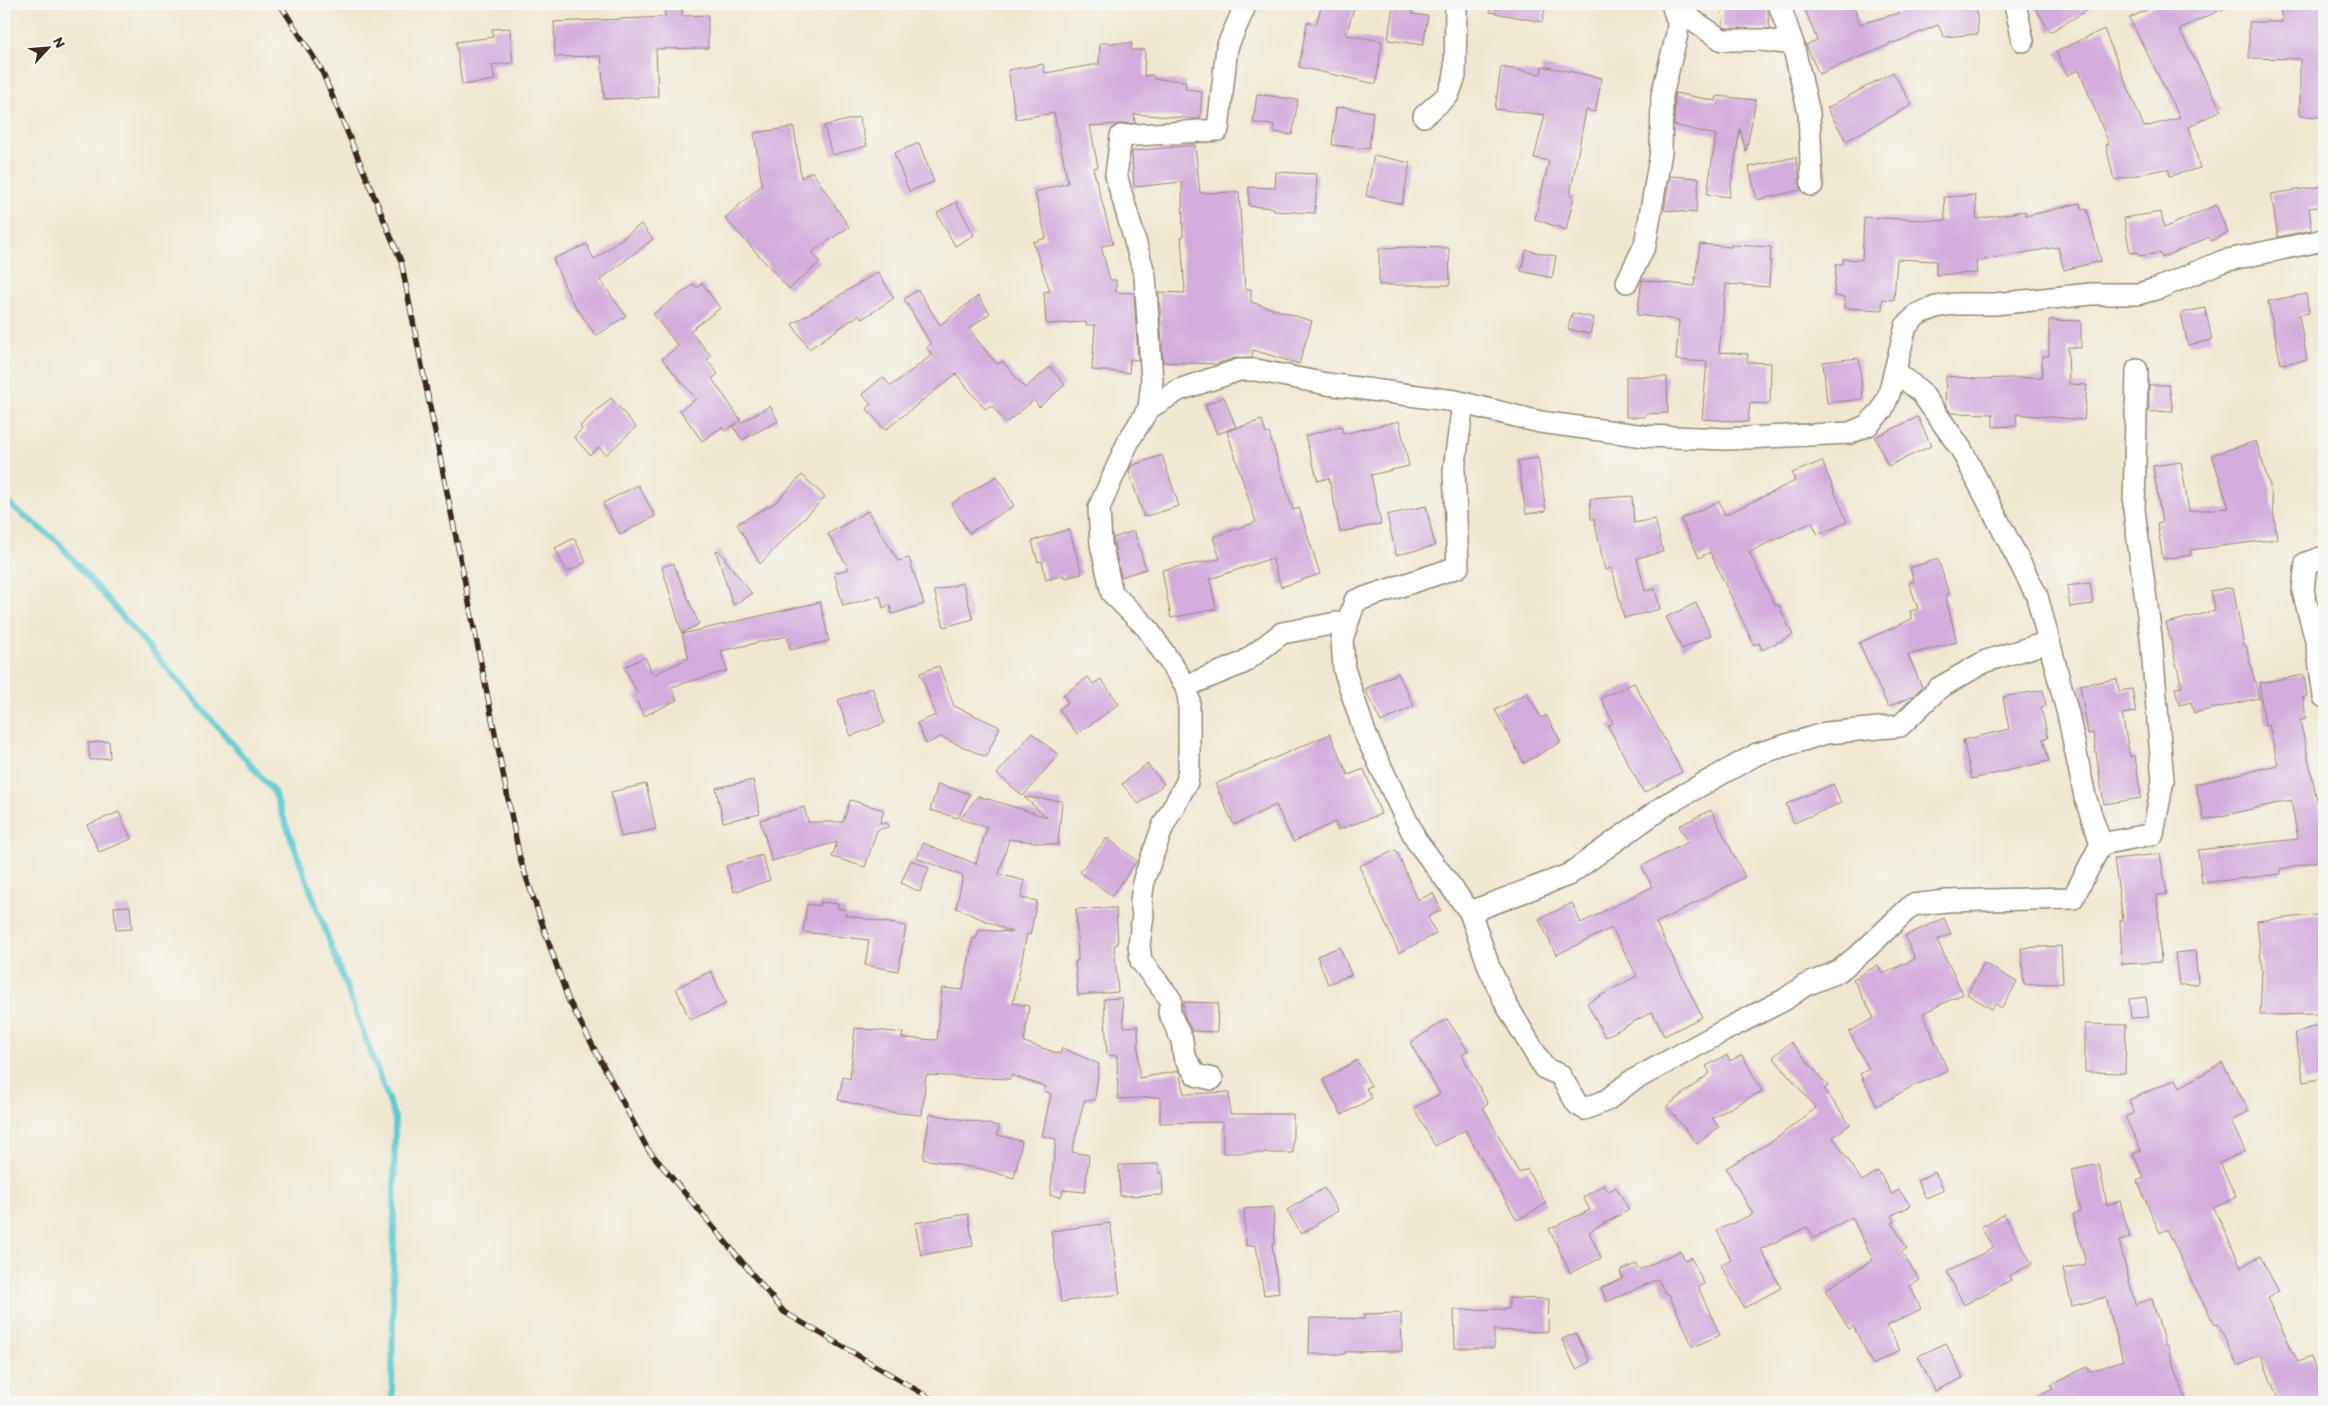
<svg xmlns="http://www.w3.org/2000/svg" width="2328" height="1406" font-family="Itim,sans-serif">
  <rect width="100%" height="100%" fill="#f6f6f2"/>
  <filter id="ink" filterUnits="userSpaceOnUse"><feTurbulence type="fractalNoise" baseFrequency=".02" numOctaves="2"/><feDisplacementMap in="SourceGraphic" scale="10" xChannelSelector="R" yChannelSelector="G"/><feConvolveMatrix kernelMatrix="1 2 1 2 8 2 1 2 1" color-interpolation-filters="sRGB"/></filter>
  <filter id="wash" filterUnits="userSpaceOnUse"><feTurbulence type="fractalNoise" baseFrequency=".0096" numOctaves="4" result="noise"/><feDisplacementMap in="SourceGraphic" scale="20" xChannelSelector="R" yChannelSelector="G"/><feGaussianBlur stdDeviation="1.12" result="paint"/><feColorMatrix in="noise" values="0 0 0 0 0 0 0 0 0 0 0 0 0 0 0 0 0 1.4 0 .05"/><feComposite in="paint" operator="in"/></filter>
  <g filter="url(#wash)">
    <rect width="100%" height="100%" fill="#f0e7d0"/>
    <g fill="none" stroke-linecap="round" stroke-linejoin="round">
      <path stroke="#5cc9d3" stroke-width="6" d="M4 500 58 542 274 792 395 1118 392 1402"/>
    </g>
    <g id="blocks">
      <g fill="#d2acdc">
        <path d="M1322 4H1355L1346 35 1382 41 1376 84 1299 67 1307 22 1316 24Z"/>
        <path d="M1491 4H1546L1542 22 1490 12Z"/>
        <path d="M1722 4H1767L1770 29 1726 28 1723 26Z"/>
        <path d="M1803 4H1853L1860 24 1899 13 1898 8 1976 4 1978 34 1944 37 1938 25 1896 42 1889 43V45L1819 74 1806 45 1817 40Z"/>
        <path d="M2033 4H2098L2050 32Z"/>
        <path d="M2160 4H2234L2179 29 2221 110 2189 127 2200 168 2170 176 2168 169H2164L2114 180 2106 145 2109 144 2079 70 2067 75 2056 52 2104 29 2144 127 2180 118 2129 18Z"/>
        <path d="M2280 4H2324V117L2300 116V59L2249 58V22H2282Z"/>
        <path d="M1393 6 1413 9 1412 14 1428 16 1423 45 1388 40Z"/>
        <path d="M665 9H682V16L708 15V48L656 49 658 97 604 99 601 56 555 57 554 22 665 17Z"/>
        <path d="M510 28 513 63 492 65 495 80 462 85 456 42 493 37 492 29Z"/>
        <path d="M1100 43H1132L1131 50H1145L1144 76 1153 75 1154 79 1186 81 1185 89 1202 91 1200 119 1134 114 1135 123 1090 126 1098 167 1093 168 1113 244 1101 246 1110 280H1116V292L1134 293 1138 360 1130 359 1129 373 1092 370 1095 325H1086V322L1046 324 1044 292 1050 291 1033 242 1046 238 1035 192 1068 183 1054 113 1016 119 1008 70 1043 64 1045 73 1099 64Z"/>
        <path d="M1542 66 1602 78 1595 112 1586 110 1570 195 1574 196 1566 230 1535 219 1549 161 1534 158 1545 115 1495 109 1501 67 1541 74Z"/>
        <path d="M1893 72 1912 105 1846 141 1827 108Z"/>
        <path d="M1675 93 1716 101 1717 96 1756 100 1746 152 1740 129 1729 197 1707 194 1716 135 1674 125Z"/>
        <path d="M1257 94 1298 100 1292 135 1274 132V125L1253 123Z"/>
        <path d="M1344 107 1373 112 1369 149 1332 145 1336 108Z"/>
        <path d="M859 117 867 146 832 155 824 126Z"/>
        <path d="M794 127 801 178 812 171 849 227 812 252 820 262 789 289 725 218 762 185 754 133Z"/>
        <path d="M919 143 934 182 909 191 894 153Z"/>
        <path d="M1195 145 1200 193 1239 192 1245 289H1251V302L1312 321 1299 364 1253 350 1252 358H1235L1216 364 1163 362 1159 292 1185 293 1181 237H1183L1182 182 1134 187 1132 151Z"/>
        <path d="M1374 155 1410 163 1402 204 1366 196Z"/>
        <path d="M1796 157 1801 190 1757 200 1749 167Z"/>
        <path d="M1276 172 1317 174 1315 213 1274 211V208L1249 206V187L1275 188Z"/>
        <path d="M1670 176 1699 178 1696 213 1664 210Z"/>
        <path d="M2324 186V206L2309 208 2312 230 2278 237 2271 194Z"/>
        <path d="M1975 195 1977 219 2025 211 2026 216 2080 203 2082 210 2087 209 2101 261 2064 270 2058 247 1976 261 1977 273 1936 275V261L1897 259 1894 300 1883 299 1882 310 1844 308 1845 297 1834 296 1836 264H1843V259L1862 260 1864 217 1945 221 1944 197Z"/>
        <path d="M956 202 974 235 955 246 937 213Z"/>
        <path d="M2216 205 2228 233 2211 241 2209 237 2162 258 2160 253 2139 256 2138 252 2130 253 2124 218 2161 212 2164 228Z"/>
        <path d="M641 224 653 239 600 280 626 316 596 336 570 298 553 259 587 244 594 260Z"/>
        <path d="M1700 244 1731 247V245L1771 247 1769 287 1726 284 1719 352 1748 354 1747 362 1771 363 1770 404 1750 403 1748 422 1702 419 1707 362 1676 360 1679 320 1637 315 1642 280 1694 286Z"/>
        <path d="M1412 247 1449 248 1450 285H1379V248Z"/>
        <path d="M1526 250 1556 256 1552 278 1521 271Z"/>
        <path d="M878 272 894 298 862 319 859 315 809 349 792 324Z"/>
        <path d="M702 283 720 308 690 331 711 356 707 360 718 374 712 379 741 420 725 431 722 427 702 441 680 410 696 399 662 359 678 346 653 314 694 284 697 288Z"/>
        <path d="M918 290 940 325 978 296 990 313 969 329 993 360 998 364 1002 361 1025 388 1050 367 1065 385 1039 407 1034 400 1006 423 991 405 985 409 956 374 885 430 867 409 871 404 862 394 883 377 891 386 932 355 927 348 931 344 904 299Z"/>
        <path d="M2306 294 2309 313 2299 315 2307 360 2281 364 2268 301Z"/>
        <path d="M2205 308 2212 340 2188 345 2181 313Z"/>
        <path d="M1572 313 1594 318 1590 334 1568 329Z"/>
        <path d="M2049 320 2081 321V348L2068 347 2069 384 2087 385 2084 420 2016 414 2017 426 1993 427V414L1951 413 1945 404 1946 376 1977 379 2042 377V356H2049Z"/>
        <path d="M1859 358 1863 399 1827 403 1823 362Z"/>
        <path d="M1626 376 1667 377 1668 413 1645 414V417H1626Z"/>
        <path d="M2149 385H2169L2173 411 2149 412Z"/>
        <path d="M1224 397 1236 427 1217 434 1205 405Z"/>
        <path d="M611 398 636 427 606 455 599 447 590 455 574 437 582 429 580 426Z"/>
        <path d="M770 406 778 421 742 440 733 427Z"/>
        <path d="M1918 417 1931 446 1888 466 1875 437Z"/>
        <path d="M1262 420 1266 434 1269 433 1293 510 1299 508 1320 574 1281 587 1272 558 1210 579 1216 609 1171 618 1162 570 1220 559 1213 537 1256 522 1227 431Z"/>
        <path d="M1399 421 1409 466 1371 475 1381 524 1340 532 1329 478 1318 481 1305 436 1341 426 1343 434Z"/>
        <path d="M2256 441 2270 486 2277 539 2190 550 2191 555 2163 559 2157 524 2162 523 2153 466 2181 462 2189 511 2229 508 2212 455Z"/>
        <path d="M1162 455 1179 506 1144 517 1129 472 1131 466Z"/>
        <path d="M1538 458 1546 511 1526 514 1518 461Z"/>
        <path d="M1822 461 1847 522 1818 535 1812 522 1749 552 1775 605 1778 604 1793 635 1762 650 1759 643 1754 645 1710 552 1699 558 1681 519 1719 501 1725 515 1795 481 1792 473Z"/>
        <path d="M802 475 825 497 760 564 737 524 776 502Z"/>
        <path d="M997 476 1014 506 969 533 951 504Z"/>
        <path d="M638 485 655 516 620 535 603 503Z"/>
        <path d="M1632 496 1634 523 1655 519 1663 552 1637 558 1645 591 1655 589 1660 609 1624 618 1612 568 1605 570 1594 519H1591L1590 499Z"/>
        <path d="M1426 506 1435 546 1396 555 1387 515Z"/>
        <path d="M868 511 898 561 909 558 924 604 892 614 890 605 883 608 880 596 843 606 834 573 849 569 828 534Z"/>
        <path d="M1069 529 1082 574 1064 578V575L1046 580 1042 561 1038 562 1032 541Z"/>
        <path d="M1134 531 1146 569 1121 577 1113 538Z"/>
        <path d="M574 538 586 562 567 572 555 548Z"/>
        <path d="M718 550 752 594 733 605 716 551Z"/>
        <path d="M1938 559 1949 594 1945 595 1957 642 1908 655 1922 687 1913 696 1888 707 1859 643 1912 619 1910 611 1918 609 1909 583 1914 581 1910 568Z"/>
        <path d="M673 563 699 624 682 633 662 567Z"/>
        <path d="M963 583 973 619 944 627 934 591Z"/>
        <path d="M2090 583 2093 604 2070 607 2067 586Z"/>
        <path d="M2233 587 2244 646H2246L2259 698 2194 713 2191 702 2179 705 2175 688 2182 687 2166 623 2215 611 2211 591Z"/>
        <path d="M820 602 829 641 790 650 787 636 721 651 727 671 671 687 677 700 644 716 634 696 638 694 624 667 645 657 653 675 689 658 682 634Z"/>
        <path d="M1696 603 1711 635 1682 649 1666 617Z"/>
        <path d="M939 666 954 706 1000 727 986 757 941 737 926 744 917 723 936 715 920 673Z"/>
        <path d="M1398 673 1414 706 1381 722 1365 689Z"/>
        <path d="M2304 675 2307 696 2303 697 2306 719 2300 720 2321 819 2324 818V860L2280 869 2281 874 2202 883 2198 850 2298 839 2291 800 2204 820 2195 784 2278 765 2269 725 2265 726 2259 683Z"/>
        <path d="M1088 677 1093 684 1101 679 1119 704 1077 734 1059 709 1068 702 1063 695Z"/>
        <path d="M2117 679 2119 691 2132 689 2136 712 2122 714 2130 757 2135 756 2141 798 2104 804 2093 733 2088 734 2080 685Z"/>
        <path d="M1634 683 1682 772 1644 793 1608 726 1613 723 1601 698Z"/>
        <path d="M872 688 885 723 851 736 838 700Z"/>
        <path d="M2043 690 2046 706 2041 707 2048 738 2043 739 2049 761 1972 779 1963 740 2009 729 2003 697Z"/>
        <path d="M1527 693 1541 718 1546 715 1561 742 1524 763 1495 710Z"/>
        <path d="M1032 733 1058 755 1023 796 997 774Z"/>
        <path d="M1330 734 1348 775 1364 769 1381 814 1338 830 1335 822 1293 842 1276 805 1234 825 1215 784Z"/>
        <path d="M109 741 110 758 90 760 88 743Z"/>
        <path d="M1147 764 1164 784 1139 804 1122 784Z"/>
        <path d="M753 780 760 814 723 822 716 788Z"/>
        <path d="M646 784 656 829 621 837 611 792Z"/>
        <path d="M938 784 970 794 958 818 930 810Z"/>
        <path d="M1833 784 1841 803 1794 823 1786 804Z"/>
        <path d="M978 796 1047 817 1024 797 1062 801 1058 845 1009 839 999 874 1025 881 1021 898 1037 901 1030 935 1027 934 1013 1003 1029 1006 1024 1042 1060 1054 1062 1048 1099 1064 1095 1100 1084 1101 1072 1152 1089 1155 1085 1192 1063 1190 1061 1197 1050 1195 1056 1139 1042 1136 1051 1094 1044 1091 1046 1087 1011 1075 1010 1079 926 1075 922 1115 889 1112 838 1100 843 1077 850 1079 855 1028 903 1033 902 1038 937 1040 942 988 963 990 973 938 976 939 979 930 1012 932 956 908 963 876 917 858 923 843 976 864 987 827 960 819Z"/>
        <path d="M850 800 884 810 880 823H888V827L877 830 865 867 832 857 837 842 772 861 760 820 804 807 808 822H843Z"/>
        <path d="M1711 810 1745 877 1656 923 1702 1017 1664 1036 1652 1012 1605 1037 1587 1003 1637 976 1612 928 1556 955 1539 919 1572 903 1581 923 1652 887 1642 866 1688 842 1679 826Z"/>
        <path d="M119 812 131 839 99 852 87 825Z"/>
        <path d="M1107 838 1137 861 1112 896 1080 872Z"/>
        <path d="M1396 850 1418 900 1433 893 1441 910 1428 917 1436 934 1399 953 1359 866Z"/>
        <path d="M2160 854 2167 894 2157 895 2161 962 2122 964 2120 920H2123L2114 859Z"/>
        <path d="M762 855 770 880 734 892 726 866Z"/>
        <path d="M911 860 929 868 920 892 901 883Z"/>
        <path d="M820 902 838 904 837 908 846 910 845 915 906 926 898 971 865 965 869 940 803 932 807 904 819 906Z"/>
        <path d="M130 906 132 929 116 930 114 907Z"/>
        <path d="M1116 908 1118 944 1114 945 1118 992 1078 995 1075 961H1078L1076 909Z"/>
        <path d="M2324 914V1014L2260 1015 2262 970 2257 921Z"/>
        <path d="M1944 918 1951 934 1937 940 1963 994 1923 1013 1948 1071 1911 1087 1877 1106 1860 1074 1869 1069 1849 1032 1874 1018 1853 979 1878 965 1883 974 1915 959 1905 936Z"/>
        <path d="M2061 946 2063 983 2024 985 2021 948Z"/>
        <path d="M1340 947 1351 975 1328 984 1317 956Z"/>
        <path d="M2195 951 2198 984 2179 985 2175 953Z"/>
        <path d="M1984 963 2017 982 2002 1008 1995 1004 1992 1009 1967 994Z"/>
        <path d="M711 971 726 1004 690 1020 676 988Z"/>
        <path d="M2146 997 2149 1017 2131 1018 2129 999Z"/>
        <path d="M1122 998 1124 1027 1138 1026 1139 1078 1179 1071 1184 1094 1229 1092 1230 1114H1293V1153H1223V1122L1160 1123V1097L1118 1099 1117 1056 1107 1055 1104 999Z"/>
        <path d="M1184 1002 1218 1003 1217 1032 1192 1031 1184 1015Z"/>
        <path d="M1447 1019 1468 1051 1462 1055 1488 1104 1483 1107 1519 1173 1527 1169 1546 1204 1517 1220 1465 1130 1435 1146 1414 1108 1440 1094 1410 1043Z"/>
        <path d="M2324 1023V1078L2304 1082 2295 1033Z"/>
        <path d="M2085 1024 2126 1025 2125 1073 2085 1072Z"/>
        <path d="M1791 1042 1828 1086 1824 1089 1850 1124 1833 1137 1862 1181 1878 1171 1892 1194 1899 1190 1911 1206 1892 1215 1895 1222 1892 1223 1907 1248 1901 1252 1920 1280 1910 1286 1921 1309 1887 1326 1900 1350 1873 1365 1853 1326 1849 1329 1825 1290 1873 1260 1852 1217 1814 1238 1807 1227 1761 1249 1781 1288 1744 1308 1721 1265 1731 1260 1717 1230 1753 1214 1726 1168 1774 1140 1816 1108 1773 1057Z"/>
        <path d="M1727 1055 1730 1061 1742 1055 1762 1091 1712 1118 1719 1127 1697 1144 1667 1106 1710 1073 1706 1066Z"/>
        <path d="M1357 1060 1371 1086 1366 1088 1372 1098 1342 1115 1323 1080Z"/>
        <path d="M2222 1063 2249 1111 2231 1121 2245 1151 2220 1163 2236 1197 2214 1208 2241 1267 2260 1256 2279 1292 2267 1298 2298 1362 2311 1357 2324 1394 2301 1402H2279L2261 1355 2238 1366 2218 1324 2215 1325 2192 1282 2167 1229 2160 1233 2137 1181 2144 1178 2133 1154 2141 1150 2125 1117 2134 1113 2129 1100 2176 1079 2180 1087Z"/>
        <path d="M930 1114 999 1126 997 1135 1022 1141 1014 1178 981 1169 923 1159Z"/>
        <path d="M1159 1164V1173L1162 1172 1163 1195 1120 1196 1119 1165Z"/>
        <path d="M2099 1164 2107 1205 2120 1201 2130 1238 2119 1241 2135 1304 2152 1299 2165 1345H2167L2187 1402H2026L2053 1389 2051 1385 2087 1367 2090 1372 2123 1360 2106 1297 2072 1306 2063 1269 2086 1264 2073 1214 2080 1212 2072 1170Z"/>
        <path d="M1935 1172 1944 1190 1926 1198 1917 1181Z"/>
        <path d="M1604 1185 1608 1192 1616 1187 1629 1210 1589 1232 1601 1258 1570 1273 1549 1229 1590 1210 1583 1197Z"/>
        <path d="M1324 1188 1338 1211 1301 1234 1287 1210Z"/>
        <path d="M1273 1207 1275 1244H1272L1279 1293 1264 1295 1256 1245 1246 1246 1244 1209Z"/>
        <path d="M968 1214 973 1246 921 1255 915 1223Z"/>
        <path d="M2004 1214 2032 1264 2009 1276 2011 1280 1964 1305 1947 1272 1993 1248 1981 1227Z"/>
        <path d="M1110 1223 1120 1294 1061 1302 1051 1231Z"/>
        <path d="M1680 1251 1685 1260 1691 1257 1704 1284 1698 1287 1720 1335 1693 1347 1669 1294 1666 1295 1658 1279 1607 1302 1601 1288 1623 1278 1620 1271 1636 1264 1639 1270Z"/>
        <path d="M1509 1298 1549 1299 1548 1332 1494 1330V1348H1455L1454 1310 1509 1309Z"/>
        <path d="M1401 1313 1402 1351 1345 1352V1354H1309L1310 1318 1364 1319V1314Z"/>
        <path d="M1576 1333 1590 1362 1576 1369 1562 1339Z"/>
        <path d="M1946 1343 1963 1378 1935 1391 1918 1356Z"/>
      </g>
    </g>
  </g>
  <g filter="url(#ink)">
    <use href="#blocks" fill-opacity="0" stroke="#968877" stroke-width="1"/>
    <g fill="none" stroke-linecap="round" stroke-linejoin="round">
      <defs>
        <g id="minor">
          <path d="M1672 4 1680 12 1722 40H1761L1793 44 1809 113 1812 185"/>
          <path d="M1779 4 1793 44"/>
          <path d="M2015 4 2023 41"/>
          <path d="M1424 116 1448 95 1455 76 1456 4"/>
          <path d="M1627 282 1645 245 1661 152 1662 95 1677 34 1678 23 1673 7"/>
          <path d="M1895 371 1921 392 1961 449 2037 596 2068 714 2085 797 2101 844 2153 834 2163 780 2151 637 2134 510 2137 370"/>
          <path d="M1463 403 1454 470 1458 567 1355 601 1342 639 1344 669 1366 736 1416 840 1470 912 1489 967 1506 1004 1544 1068 1560 1075 1577 1104 1585 1109 1607 1100 1630 1082 1731 1027 1784 1000 1804 986 1839 971 1867 948 1912 905 1947 901 2073 898 2101 844"/>
          <path d="M1149 408 1152 381 1145 276 1116 175 1121 136 1218 130 1227 47 1246 4"/>
          <path d="M2324 557 2306 563 2303 591 2317 644 2324 697"/>
          <path d="M1186 686 1243 663 1282 633 1348 621"/>
          <path d="M1470 912 1568 875 1667 804 1757 754 1826 733 1900 726 1939 688 1986 661 2049 642"/>
          <path d="M1212 1079 1196 1075 1184 1056 1182 1040 1169 1012 1171 1000 1141 961 1139 945 1143 915 1141 901 1144 879 1163 826 1187 782 1189 769V700L1186 686 1147 628 1112 593 1101 544 1099 508 1129 440 1149 408 1179 390 1239 370H1256L1327 384 1455 401 1540 422 1645 436 1726 439 1850 433 1868 425 1882 410 1889 394 1906 326 1918 314 1936 307 1954 304H1995L2091 294H2138L2159 288 2223 261 2324 240"/>
        </g>
      </defs>
      <use href="#minor" stroke="#968877" stroke-width="24"/>
      <use href="#minor" stroke="#fff" stroke-width="21"/>
      <defs>
        <path id="rail" d="M280 4 321 69 401 261 520 859 568 999 647 1148 784 1312 937 1402"/>
      </defs>
      <use href="#rail" stroke="#3b2a1e" stroke-width="5.5"/>
      <use href="#rail" stroke="#f6f6f2" stroke-width="4" stroke-dasharray="11" stroke-linecap="butt"/>
    </g>
  </g>
  <rect width="2328" height="1406" fill="none" stroke="#f6f6f2" stroke-width="20"/>
  <g transform="translate(48 48) rotate(64)" stroke="#f6f6f2" stroke-width="4" paint-order="stroke">
  <path d="M0-4L9 19L0 12L-9 19Z" fill="#3b2a1e"/>
  <text y="-8" font-size="14" font-weight="bold" text-anchor="middle" fill="#3b2a1e">N</text>
  </g>
</svg>
